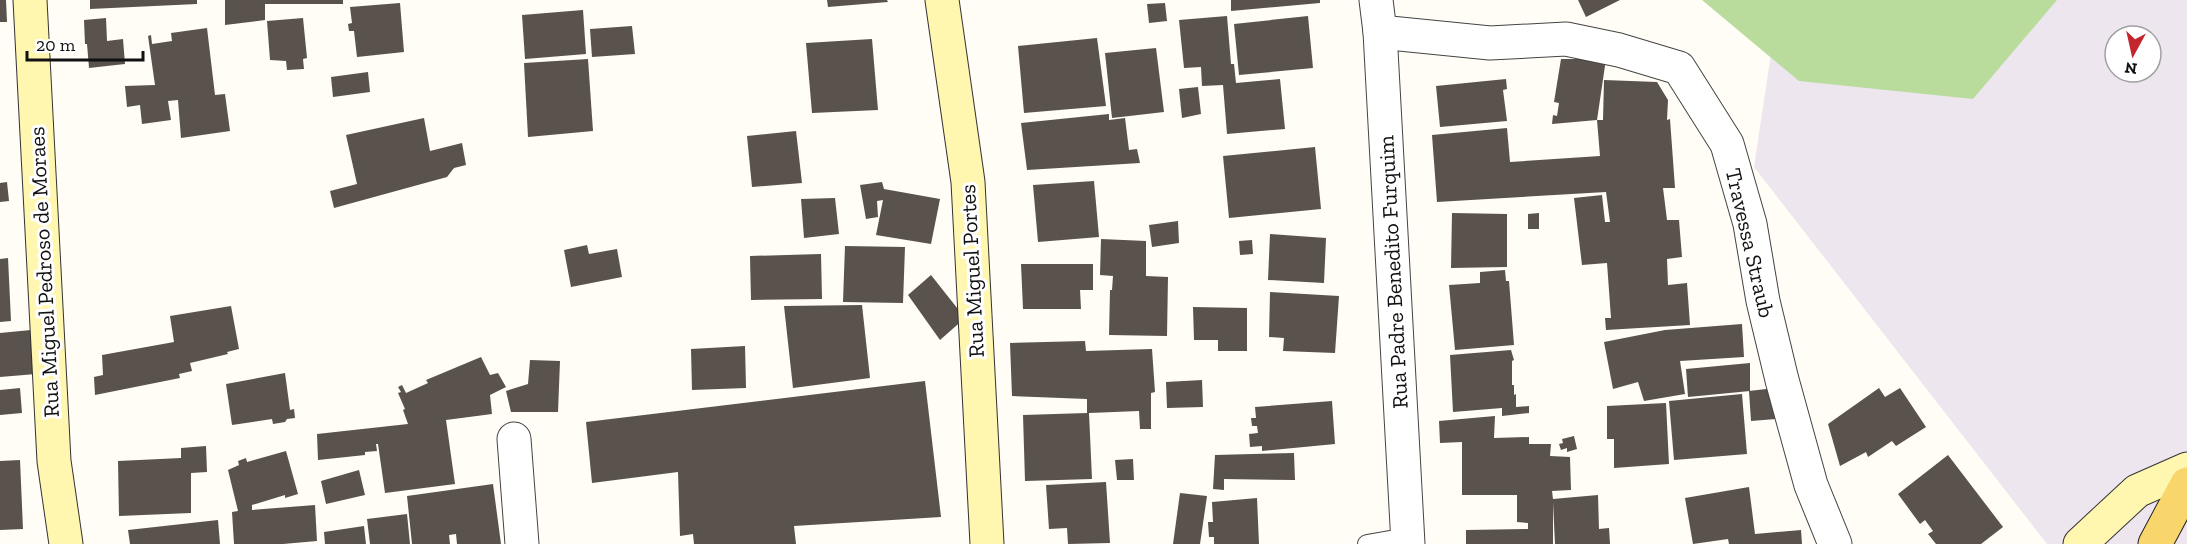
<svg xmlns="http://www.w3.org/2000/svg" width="2187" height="544" font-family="'Zilla Slab',serif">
  <rect width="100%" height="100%" fill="#fffdf5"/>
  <path fill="#eee6ef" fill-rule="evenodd" d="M1779 0H2187V544H2047L1754 167ZM2115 36H2151V72H2115Z"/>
  <path fill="#b9dc9c" d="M1702 0H2057L1973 99 1799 81Z"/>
  <g fill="#5a524d">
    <path d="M0 0H6L7 22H0Z"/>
    <path d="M90 0H197V4L90 9Z"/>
    <path d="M225 0H343V4H265V20L225 25Z"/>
    <path d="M827 0H887L888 2 828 7Z"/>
    <path d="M1231 0H1320V3L1231 11Z"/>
    <path d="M1578 0H1620L1586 17Z"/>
    <path d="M400 3 404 52 357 57 354 31H349L348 24 352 23 350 7Z"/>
    <path d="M1165 3 1167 21 1149 23 1147 4Z"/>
    <path d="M583 10 586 54 525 59 522 15Z"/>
    <path d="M1227 16 1231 64H1234L1236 83 1280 79 1285 129 1227 134 1223 85 1202 86 1201 67 1184 68 1179 20Z"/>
    <path d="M1308 16 1313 68 1239 75 1234 24Z"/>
    <path d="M106 18 107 41 123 39 125 64 89 68 87 44H85L84 20Z"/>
    <path d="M303 18 307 58 303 59 304 69 287 70 286 61 270 60 267 21Z"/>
    <path d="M632 26 635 54 592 57 590 29Z"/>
    <path d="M207 28 215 95 225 94 230 131 181 138 178 100 168 101 171 120 142 124 140 105 127 107 125 86 155 85 148 36 151 35 152 44 172 41 171 33Z"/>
    <path d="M1097 38 1106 106 1024 113 1018 46Z"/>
    <path d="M872 39 878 110 812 113 806 43Z"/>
    <path d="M1156 48 1164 112 1112 118 1105 53Z"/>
    <path d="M588 59 593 131 528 137 524 63Z"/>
    <path d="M1561 59H1606L1597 120 1552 124 1553 115 1557 116 1559 103 1554 102Z"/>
    <path d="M368 72 370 92 333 97 331 77Z"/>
    <path d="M1506 79 1507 89 1503 90 1507 121 1440 127 1436 86Z"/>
    <path d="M1604 80 1657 82 1668 100 1667 120 1670 119 1675 188H1663L1667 220H1679L1682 257 1667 259 1668 285 1687 283 1690 325 1606 330 1605 318H1611L1607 263 1582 265 1574 198 1602 195 1605 222H1610L1606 192 1437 202 1432 135 1507 128 1510 162 1600 156 1597 120H1603Z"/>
    <path d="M1198 87 1201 114 1182 118 1179 89Z"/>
    <path d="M1109 114V120L1125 118 1129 150 1137 149 1140 163 1027 170 1021 123Z"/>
    <path d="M424 118 430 151 462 143 466 165 454 168 447 177 334 208 330 191 357 184 346 135Z"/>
    <path d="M796 131 802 183 752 187 747 136Z"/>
    <path d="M1315 147 1321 209 1229 218 1223 156Z"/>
    <path d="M1094 181 1099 237 1038 242 1033 185Z"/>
    <path d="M7 182 9 201 0 202V183Z"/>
    <path d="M882 182 884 189 940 199 931 244 876 235 883 200 877 201 878 217 866 219 860 185Z"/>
    <path d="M835 198 839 234 804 238 801 199Z"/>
    <path d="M1452 213 1507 214V267L1451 268Z"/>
    <path d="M1539 213V229H1528V214Z"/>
    <path d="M1178 221 1179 243 1152 247 1149 225Z"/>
    <path d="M1270 234 1326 238 1324 283 1268 280Z"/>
    <path d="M1101 239 1146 241V276L1168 277 1167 336 1109 335 1110 290H1112L1113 276 1100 275Z"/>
    <path d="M1252 240 1253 254 1240 255 1239 241Z"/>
    <path d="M587 245 589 254 617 249 622 277 571 287 564 250Z"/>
    <path d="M845 246 905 247 903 303 843 302Z"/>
    <path d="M821 254 822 299 751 300 750 256Z"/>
    <path d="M8 258 11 321 0 322V259Z"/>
    <path d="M1021 264H1093V290H1080L1081 309H1023Z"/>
    <path d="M1505 270 1506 281H1509L1514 345 1455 350 1449 285 1480 283V272Z"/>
    <path d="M931 275 965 318 940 340 908 295Z"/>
    <path d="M1270 292 1339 296 1335 353 1283 351 1284 338 1269 337Z"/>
    <path d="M862 305 870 378 793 388 784 306Z"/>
    <path d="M231 306 239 349 227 352 228 354 190 363 192 371 179 374 180 378 95 395 94 377 103 375 102 355 174 342 170 316Z"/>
    <path d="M1193 307 1247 308V351H1218V340H1194Z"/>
    <path d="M1742 324 1744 357 1680 361 1685 394 1644 401 1638 382 1613 389 1604 342 1665 330Z"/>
    <path d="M31 330 36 374 0 377V333Z"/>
    <path d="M1085 341 1086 351 1152 349 1155 392 1151 393V429H1140L1139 411 1089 413 1092 479 1025 481 1023 415 1087 413V399L1012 396 1010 343Z"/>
    <path d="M745 346 746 388 692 390 691 349Z"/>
    <path d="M1511 350 1514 360 1512 361V385H1514V395L1516 394V407L1529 406V413L1502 416V408L1453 412 1450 355Z"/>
    <path d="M481 357 490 375 498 373 506 387 490 395 492 414 446 420 455 484 385 493 378 444H376L377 451 365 452V455L318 460 317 434 408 424 403 410 405 409 398 393 401 392 398 387 402 385 406 393 428 383 426 380Z"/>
    <path d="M530 360 560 361 558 412H511L506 391 528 384Z"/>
    <path d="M1750 363V391L1688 397 1686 369Z"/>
    <path d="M285 373 290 410 294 409 295 418 287 419 285 422 273 424 272 419 232 425 226 384Z"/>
    <path d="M1202 380 1203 407 1167 408 1166 382Z"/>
    <path d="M925 381 941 517 794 526 796 544H694L693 534 680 536 678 472 592 483 586 422Z"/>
    <path d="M20 388 22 413 0 415V390Z"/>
    <path d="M1775 388 1776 419 1751 421 1749 391Z"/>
    <path d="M1879 388 1885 397 1900 388 1926 427 1896 446 1892 441 1868 457 1866 452 1840 466 1828 424Z"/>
    <path d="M1742 394 1747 454 1674 460 1669 401Z"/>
    <path d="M1332 401 1335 444 1262 451V446L1250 447 1249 434 1258 433 1257 426H1252L1251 418H1256L1255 407Z"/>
    <path d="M1666 403 1669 464 1614 468V439H1607V406Z"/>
    <path d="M1495 416 1494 438 1529 437V444H1551L1550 456 1570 457 1571 490 1552 491 1553 499 1598 495 1599 529 1609 528 1610 544H1555L1553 502V544H1466V530L1528 529V523L1517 522V495H1462V442L1440 443 1439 421Z"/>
    <path d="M1574 436 1577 449 1567 452V448L1561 450 1559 444 1563 443 1562 439Z"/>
    <path d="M206 446 207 472 191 473V513L119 516 118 461 181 458V448Z"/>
    <path d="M286 451 298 494 285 498V495L252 505V510L315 505 317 541 283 544H234L232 512 238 511 228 470 239 465 238 461 246 458 247 462Z"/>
    <path d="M1294 453 1295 480 1224 479V490L1213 489 1215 455Z"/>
    <path d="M1948 455 2003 527 1981 544H1936L1928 534 1933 531 1925 520 1920 524 1898 494Z"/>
    <path d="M1133 459 1134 480H1117L1115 460Z"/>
    <path d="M20 460 23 529 0 530V461Z"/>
    <path d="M359 470 365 495 326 504 321 481Z"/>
    <path d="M1106 482 1110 543 1068 544 1067 528 1049 529 1046 485Z"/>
    <path d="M493 484 501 544H457L456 534 449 535 450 544H412L407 496Z"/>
    <path d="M1749 487 1755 534 1801 530 1802 544H1729L1728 539 1693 544 1685 498Z"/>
    <path d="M1180 493 1207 496 1200 544H1173Z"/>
    <path d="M1257 498 1259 544H1214V537H1209L1208 522H1213L1212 502Z"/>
    <path d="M407 514 410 544H370L367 519Z"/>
    <path d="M218 520 220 544H130L128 530Z"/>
    <path d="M364 526 366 544H325L324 532Z"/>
  </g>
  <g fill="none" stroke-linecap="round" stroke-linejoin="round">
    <defs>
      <path id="lane" d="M1367 544 1407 537"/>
      <g id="street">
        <path d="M1376 0 1380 32 1408 544"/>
        <path d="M1380 32 1490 43 1566 39 1619 50 1679 68 1727 144 1750 224 1763 301 1782 380 1811 485 1835 544"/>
        <path d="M514 439 522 544"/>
      </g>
      <g id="secondary">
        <path d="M30 0 54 461 66 544"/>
        <path d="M942 0 968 182 987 544"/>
        <path d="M2080 544 2137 491 2187 469"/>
      </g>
      <path id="primary" d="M2155 544 2187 484"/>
    </defs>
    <use href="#lane" stroke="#444" stroke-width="20"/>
    <use href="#street" stroke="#444" stroke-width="35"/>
    <use href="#secondary" stroke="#333" stroke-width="35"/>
    <use href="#primary" stroke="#222" stroke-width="35"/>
    <use href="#lane" stroke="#fff" stroke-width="18"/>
    <use href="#street" stroke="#fff" stroke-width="33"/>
    <use href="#secondary" stroke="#fff6b0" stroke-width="33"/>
    <use href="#primary" stroke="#f9d66b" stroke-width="33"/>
  </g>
  <g text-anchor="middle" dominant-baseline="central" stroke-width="6" stroke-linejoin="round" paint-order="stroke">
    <g font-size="22" fill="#111" stroke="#fff">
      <text transform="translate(1750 243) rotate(77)">Travessa Straub</text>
      <text transform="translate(972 271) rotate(-93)">Rua Miguel Portes</text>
      <text transform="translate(44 272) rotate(-93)">Rua Miguel Pedroso de Moraes</text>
      <text transform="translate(1393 272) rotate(-93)">Rua Padre Benedito Furquim</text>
    </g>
  </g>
  <g transform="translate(2133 54) rotate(188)"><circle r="28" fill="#ffffff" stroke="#a0a0a0" stroke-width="1.5"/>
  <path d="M0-4.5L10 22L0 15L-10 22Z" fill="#c4262e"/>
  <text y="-9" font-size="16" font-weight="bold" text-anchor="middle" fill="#111111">N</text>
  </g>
  <path d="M27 51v9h116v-9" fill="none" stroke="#111111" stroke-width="3"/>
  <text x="36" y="51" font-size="18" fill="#111111" stroke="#ffffff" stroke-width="4.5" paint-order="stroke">20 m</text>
</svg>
